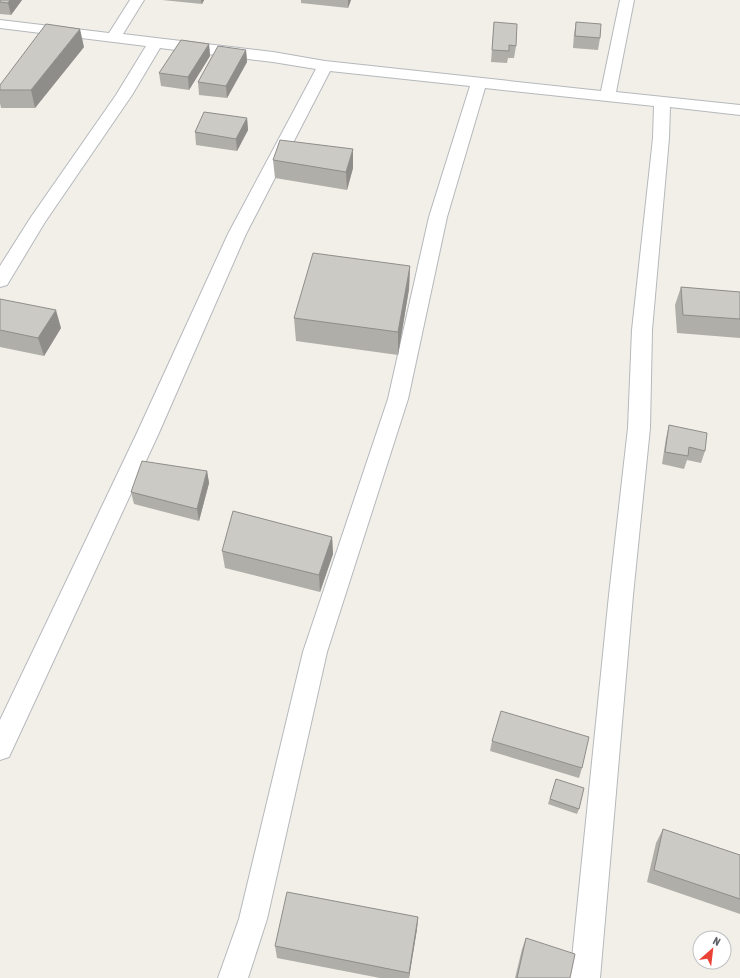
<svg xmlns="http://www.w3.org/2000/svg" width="740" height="978" font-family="'Asap Condensed',sans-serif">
  <rect width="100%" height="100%" fill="#f1efe8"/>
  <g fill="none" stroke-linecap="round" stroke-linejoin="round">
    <defs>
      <path id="street" d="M130 0H144L123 34 273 52 325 61 601 91 620 0H634L616 92 740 105V115L670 107 669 138 652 330 650 428 633 595 600 978H570L609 595 628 428 632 330 653 138 654 106 485 88 447 217 408 399 327 652 267 919 248 978H218L239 919 303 652 388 399 429 217 470 86 330 71 246 234 158 435 9 757 0 760V720L136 435 228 234 316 69 273 62 160 48 132 95 45 222 7 285 0 287V266L31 217 116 95 146 46 0 28V20L109 33Z"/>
    </defs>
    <use href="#street" stroke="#b5b8bc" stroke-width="2"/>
    <use href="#street" fill="#fff" fill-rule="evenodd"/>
  </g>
  <g fill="#afaea9">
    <path d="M0 0H22L11 15 0 14Z"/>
    <path d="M162 0H204L202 4Z"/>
    <path d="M301 0H351L348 8 301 3Z"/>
    <path d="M494 22 516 46 514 58H508L507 63 491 62Z"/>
    <path d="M576 22 600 38 598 50 573 48 574 34Z"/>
    <path d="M209 44 210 56 189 90 161 86 159 73Z"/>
    <path d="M84 47 35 108H1L0 103V85Z"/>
    <path d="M246 50 247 62 227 98 199 95 198 82Z"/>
    <path d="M247 118 248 130 237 151 196 145 195 132Z"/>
    <path d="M273 160 353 168 347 190 275 178Z"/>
    <path d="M410 266 409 289 398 355 296 341 294 318Z"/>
    <path d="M681 287 740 292V338L677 333 675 305Z"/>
    <path d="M0 299 61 328 44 356 0 347Z"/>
    <path d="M669 425 705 451 701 463 687 460 684 469 662 464 666 438Z"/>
    <path d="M207 471 209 483 199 521 134 504 131 492Z"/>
    <path d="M332 537 333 554 320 592 225 568 222 551Z"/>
    <path d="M492 741 582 768 579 778 490 751Z"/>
    <path d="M556 779 579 809 577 814 548 804Z"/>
    <path d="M663 829 740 855V914L647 882 656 843Z"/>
    <path d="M418 917 417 929 409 978H380L277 958 275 946Z"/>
    <path d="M526 938 570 978H515L522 949Z"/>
  </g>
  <g fill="#8f8d8a">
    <path d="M10 0H22L11 15 8 3Z"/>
    <path d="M201 0H204L202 4Z"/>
    <path d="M348 0H351L348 8Z"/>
    <path d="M80 29 84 47 35 108 31 90Z"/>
    <path d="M209 44 210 56 189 90 188 77Z"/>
    <path d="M246 50 247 62 227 98 226 86Z"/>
    <path d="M247 118 248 130 237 151 236 139Z"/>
    <path d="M353 149V168L347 190 346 172Z"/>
    <path d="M410 266 409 289 398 355V332Z"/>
    <path d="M56 310 61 328 44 356 38 338Z"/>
    <path d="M207 471 209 483 199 521 197 509Z"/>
    <path d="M332 537 333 554 320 592 319 575Z"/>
    <path d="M418 917 417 929 409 978V973Z"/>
  </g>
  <g fill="#cccac5" stroke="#8f8d8a">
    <path d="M0 0H10L8 3 0 2Z"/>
    <path d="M494 22 517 24 516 46 509 45V51L492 50Z"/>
    <path d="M576 22 601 24 600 38 575 36Z"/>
    <path d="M46 24 80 29 31 90H0V85Z"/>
    <path d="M181 40 209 44 188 77 159 73Z"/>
    <path d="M218 46 246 50 226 86 198 82Z"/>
    <path d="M204 112 247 118 236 139 195 132Z"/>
    <path d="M280 140 353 149 346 172 273 160Z"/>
    <path d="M313 253 410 266 398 332 294 318Z"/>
    <path d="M681 287 740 292V319L683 315Z"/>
    <path d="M0 299 56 310 38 338 0 330Z"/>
    <path d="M669 425 707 433 705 451 689 447 688 456 665 452Z"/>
    <path d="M142 461 207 471 197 509 131 492Z"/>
    <path d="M233 511 332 537 319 575 222 551Z"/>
    <path d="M501 711 589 737 582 768 492 741Z"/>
    <path d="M556 779 584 788 579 809 550 799Z"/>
    <path d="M663 829 740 855V899L654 870Z"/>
    <path d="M287 892 418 917 409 973 275 946Z"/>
    <path d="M526 938 575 954 570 978H517Z"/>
  </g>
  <g transform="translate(712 950) rotate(28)"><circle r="19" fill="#ffffff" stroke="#bfc1c3"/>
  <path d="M0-3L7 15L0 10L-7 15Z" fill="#ea4335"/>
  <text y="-6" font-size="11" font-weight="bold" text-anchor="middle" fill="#5f6368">N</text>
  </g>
</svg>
